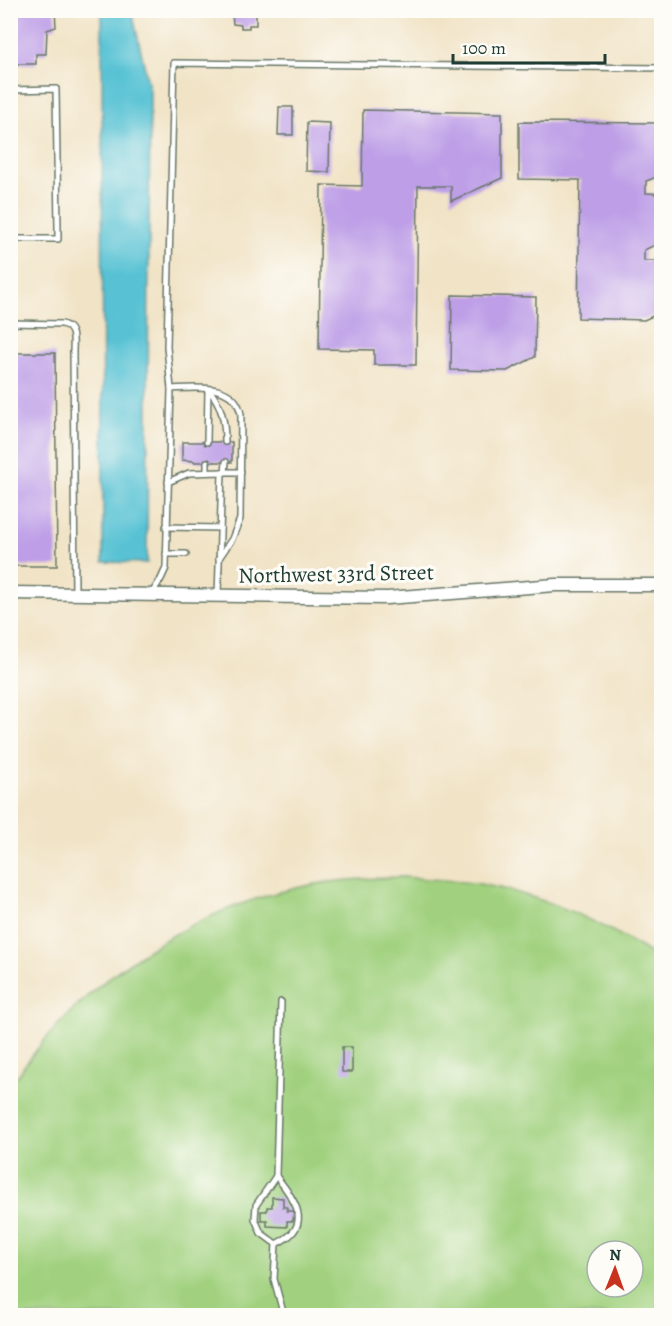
<svg xmlns="http://www.w3.org/2000/svg" width="672" height="1326" font-family="Alegreya,serif">
  <rect width="100%" height="100%" fill="#fdfcf7"/>
  <filter id="ink" filterUnits="userSpaceOnUse"><feTurbulence type="fractalNoise" baseFrequency=".0167" numOctaves="2"/><feDisplacementMap in="SourceGraphic" scale="12" xChannelSelector="R" yChannelSelector="G"/><feConvolveMatrix kernelMatrix="1 2 1 2 8 2 1 2 1" color-interpolation-filters="sRGB"/></filter>
  <filter id="wash" filterUnits="userSpaceOnUse"><feTurbulence type="fractalNoise" baseFrequency=".008" numOctaves="4" result="noise"/><feDisplacementMap in="SourceGraphic" scale="24" xChannelSelector="R" yChannelSelector="G"/><feGaussianBlur stdDeviation="1.35" result="paint"/><feColorMatrix in="noise" values="0 0 0 0 0 0 0 0 0 0 0 0 0 0 0 0 0 1.4 0 .05"/><feComposite in="paint" operator="in"/></filter>
  <g filter="url(#wash)">
    <rect width="100%" height="100%" fill="#f1e3c6"/>
    <path fill="#a1d17f" stroke="#60875a" stroke-width="1.5" fill-rule="evenodd" d="M402 877C428 879 454 880 480 884 545 896 607 924 661 960V1315L11 1316V1085C79 981 192 906 316 884 344 879 373 878 402 877ZM597 1251H633V1287H597Z"/>
    <path fill="#58c2d4" stroke="#3c8084" stroke-width="1.5" d="M102 11H132L150 91 147 563 103 562Z"/>
    <g id="blocks">
      <g fill="#bd9ee7">
        <path d="M10 10H55L56 27 47 30 46 54H36V64H12L13 38 10 39Z"/>
        <path d="M232 14H256V25H249V28H241V25L233 24Z"/>
        <path d="M279 107H293V135H278Z"/>
        <path d="M363 110 502 113V178L451 201V186H418L416 365H374V350L319 349 321 185 362 186Z"/>
        <path d="M307 122 330 123 329 172 306 171Z"/>
        <path d="M519 122 662 123V175L646 181V193L662 194V242L644 250V261H662V312L644 320 578 318 580 180 519 179Z"/>
        <path d="M452 295 536 297 535 357 507 371 451 370Z"/>
        <path d="M10 353H55L57 566H10Z"/>
        <path d="M182 442H232V462H194V461L182 460Z"/>
        <rect x="342" y="1047" width="10" height="25"/>
        <path d="M272 1197 283 1198V1207H287V1211H294L293 1221H287V1227L267 1226V1220H261V1211H267V1207H272Z"/>
      </g>
    </g>
  </g>
  <g filter="url(#ink)">
    <use href="#blocks" fill-opacity="0" stroke="#687767" stroke-width="1.5"/>
    <g fill="none" stroke-linecap="round" stroke-linejoin="round">
      <defs>
        <g id="service">
          <path d="M10 90 56 89 58 229V239H10"/>
          <path d="M10 323 62 324C76 328 73 341 73 353L75 594"/>
          <path d="M171 389C196 388 235 382 241 414L240 519 232 539 219 558"/>
          <path d="M208 389C222 404 225 422 225 442"/>
          <path d="M207 442 208 390"/>
          <path d="M207 472V462"/>
          <path d="M222 472H241"/>
          <path d="M225 472 226 462"/>
          <path d="M168 482 189 473 222 472 218 596"/>
          <path d="M166 527 220 528"/>
          <path d="M166 554H186"/>
          <path d="M152 593 161 579 166 568 171 389 167 347 174 63 662 68"/>
          <path d="M281 1002 276 1176 256 1205 255 1219 261 1233 276 1244 274 1279 284 1316"/>
          <path d="M276 1244C280 1242 285 1239 289 1236 311 1218 289 1193 276 1176"/>
        </g>
        <path id="tertiary" d="M10 593 387 598 555 585H662"/>
      </defs>
      <use href="#service" stroke="#687767" stroke-width="8"/>
      <use href="#tertiary" stroke="#687767" stroke-width="15"/>
      <use href="#service" stroke="#fff" stroke-width="5"/>
      <use href="#tertiary" stroke="#fff" stroke-width="12"/>
    </g>
  </g>
  <g text-anchor="middle" dominant-baseline="central" stroke-width="6" stroke-linejoin="round" paint-order="stroke">
    <g font-size="22" fill="#1f3d34" stroke="#fdfcf7">
      <text transform="translate(336 574) rotate(-1)">Northwest 33rd Street</text>
    </g>
  </g>
  <rect width="672" height="1326" fill="none" stroke="#fdfcf7" stroke-width="36"/>
  <g transform="translate(615 1269) rotate(1)"><circle r="28" fill="#fdfcf7" stroke="#a4b0a9" stroke-width="1.5"/>
  <path d="M0-4.5L10 22L0 15L-10 22Z" fill="#c8321e"/>
  <text y="-9" font-size="16" font-weight="bold" text-anchor="middle" fill="#1f3d34">N</text>
  </g>
  <path d="M453 54v9h152v-9" fill="none" stroke="#1f3d34" stroke-width="3"/>
  <text x="462" y="54" font-size="18" fill="#1f3d34" stroke="#fdfcf7" stroke-width="4.5" paint-order="stroke">100 m</text>
</svg>
